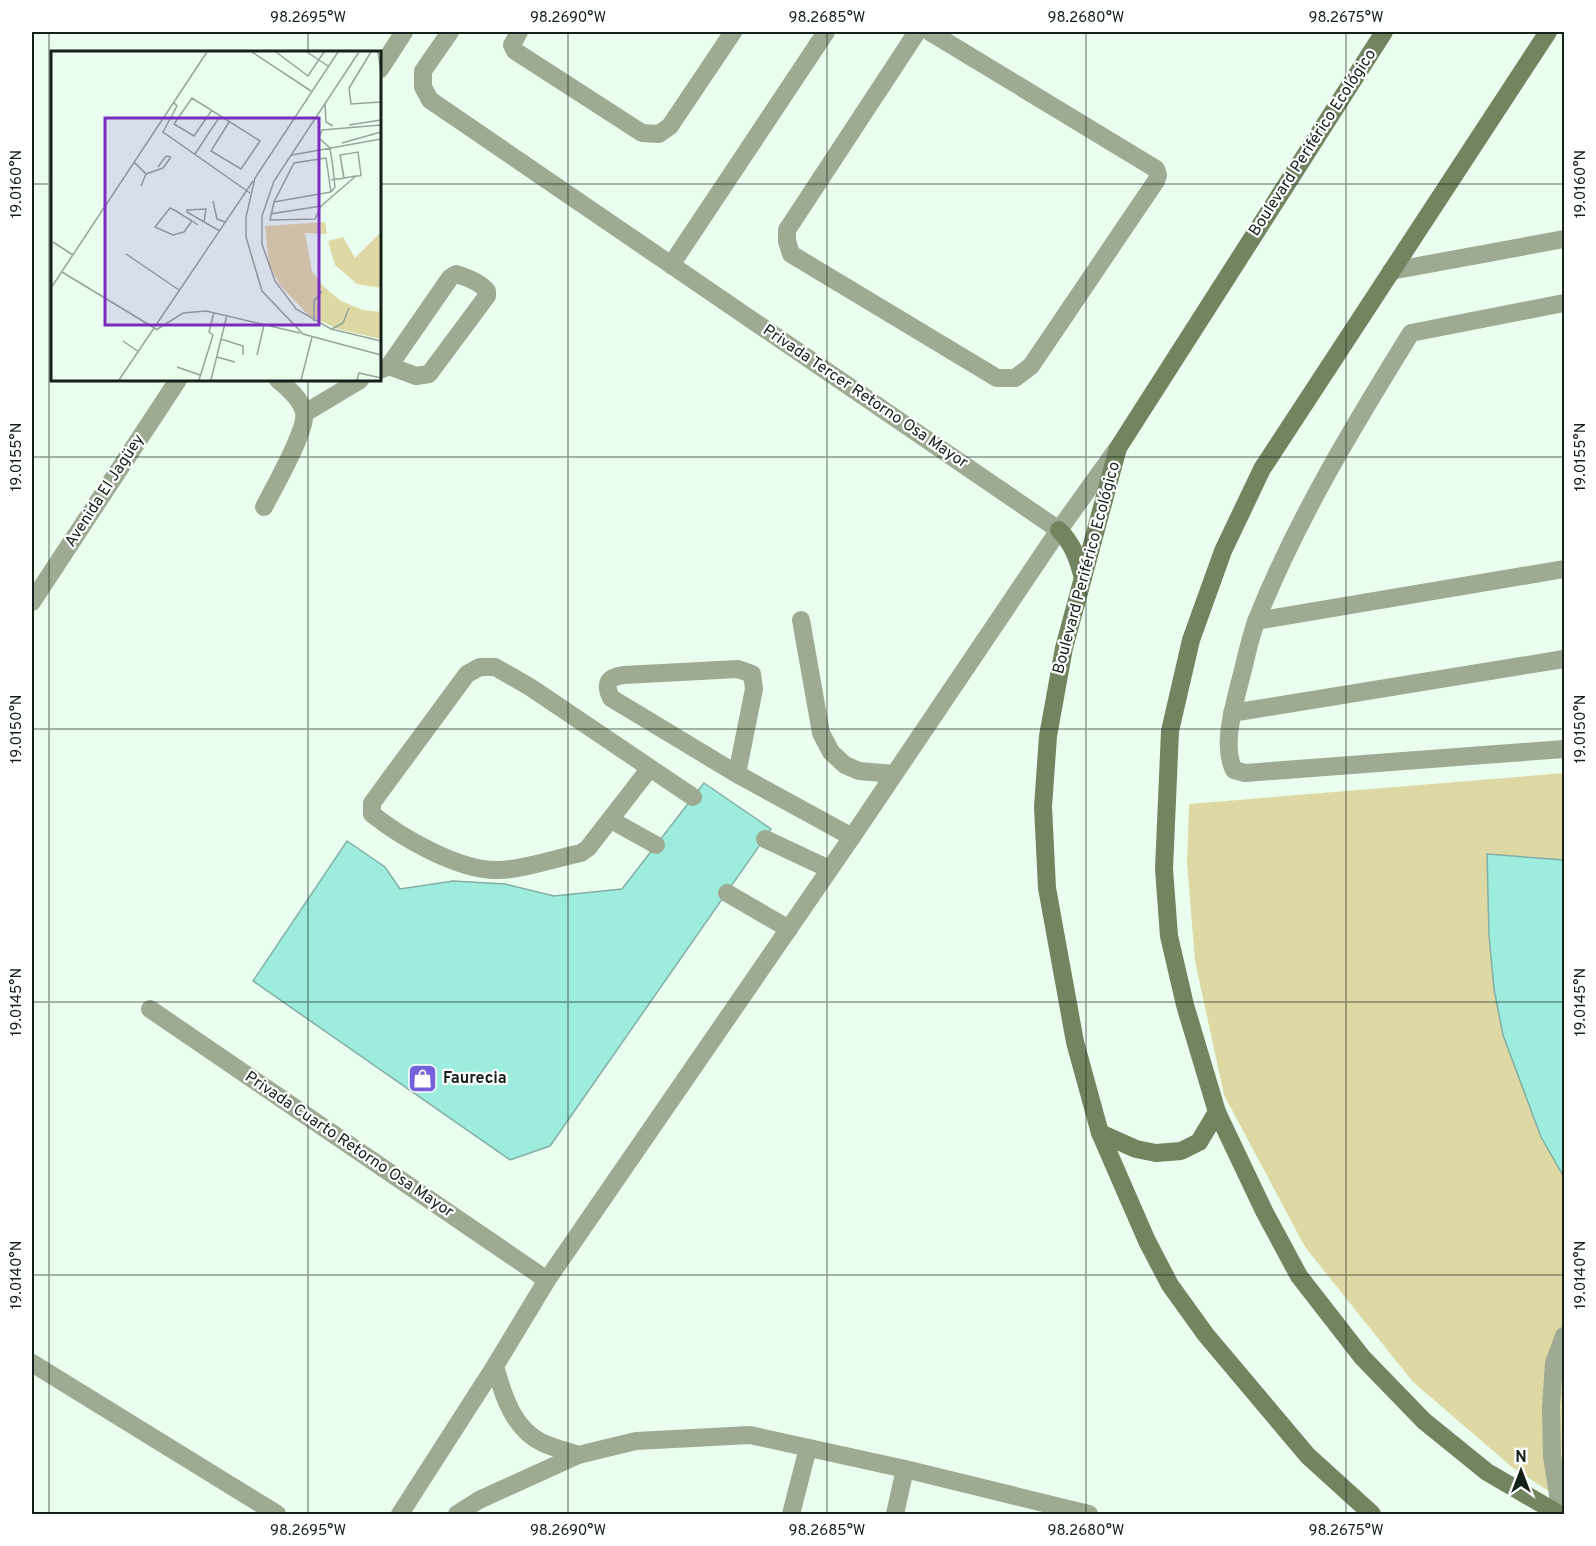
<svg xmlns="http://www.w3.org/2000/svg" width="1596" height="1546" font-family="Overpass,sans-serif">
  <rect width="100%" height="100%" fill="#eafef0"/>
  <path fill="#ded8a5" d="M1564 773V860L1488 854 1489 935 1494 989 1503 1035 1541 1137 1564 1177V1501L1513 1468 1413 1382 1305 1247 1224 1095 1195 961 1187 863 1189 804Z"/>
  <g fill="#9dedde" stroke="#83ada5" stroke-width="1.5">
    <path d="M704 783 771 829 550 1146 510 1160 253 981 347 841 385 867 400 889 453 881 505 884 554 896 622 889Z"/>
    <path d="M1487 854 1564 860V1177L1541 1137 1503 1035 1494 989 1489 935Z"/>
  </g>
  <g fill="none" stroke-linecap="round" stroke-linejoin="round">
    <g stroke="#9eaa92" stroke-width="18">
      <path d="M450 32 423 71V87L430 100 1059 530"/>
      <path d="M519 32 512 45 515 51 642 133 659 134 670 126 733 32"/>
      <path d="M917 32 787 230V241L791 254 997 378H1015L1031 366 1156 181 1158 175 1156 169 930 32"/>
      <path d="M671 265 826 32"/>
      <path d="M1564 303 1411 333C1354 425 1297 519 1257 619 1249 640 1245 664 1239 685 1233 710 1222 747 1234 770L1245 773 1564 749"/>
      <path d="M380 370 389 366 450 278 456 274C466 277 481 283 487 291V296L429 374 416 376 389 366"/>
      <path d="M305 413 360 380"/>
      <path d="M264 507C273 489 308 429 304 412 301 399 288 388 278 380"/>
      <path d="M801 620 821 733 831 752 845 765 859 771 894 774"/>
      <path d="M1256 621 1564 569"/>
      <path d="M1232 713 1564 659"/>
      <path d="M650 768 588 848 581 853C557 858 521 870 498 870 459 871 402 838 372 814V803L467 674 480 667H495L530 687 693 797"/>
      <path d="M737 774 754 689 752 674 738 669 624 675C608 677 604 683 611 698L737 774 852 837"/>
      <path d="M611 820 656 845"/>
      <path d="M765 839 829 869"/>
      <path d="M727 893 789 929"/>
      <path d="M150 1009 547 1280"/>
      <path d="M791 1514 808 1448"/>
      <path d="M895 1514 905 1469"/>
      <path d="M1561 1514 1552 1456 1551 1407 1554 1363 1564 1336"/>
    </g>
    <g stroke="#9eaa92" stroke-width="18">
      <path d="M380 69 404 32"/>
      <path d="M1391 271 1564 239"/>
      <path d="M32 602 178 380"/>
      <path d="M32 1363 277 1514"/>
      <path d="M495 1366C503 1395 513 1429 543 1443 554 1448 567 1451 578 1455"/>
      <path d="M400 1514 495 1366 547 1280 852 837 1059 530 1117 449"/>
      <path d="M457 1514 479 1500 578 1455 636 1441 750 1435 905 1469 1089 1514"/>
    </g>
    <g stroke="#738461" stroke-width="18">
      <path d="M1548 32 1262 469 1223 551 1191 640 1170 731 1164 869 1169 936 1185 1005 1217 1112 1264 1211 1299 1276 1362 1357 1424 1421 1487 1472 1559 1514"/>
      <path d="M1059 530C1073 544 1078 559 1083 578"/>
      <path d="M1100 1133 1136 1149 1156 1153 1181 1151 1199 1142 1217 1112"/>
      <path d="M1372 1514 1308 1456 1206 1335 1170 1285 1147 1241 1100 1133 1075 1042 1047 888 1043 807 1048 736 1064 648 1118 448 1384 32"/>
    </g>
  </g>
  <path fill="none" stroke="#142119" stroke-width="1.5" stroke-opacity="0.45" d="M49 32V1514M308 32V52M568 32V1514M827 32V1514M1086 32V1514M1346 32V1514M32 184H52M380 184H1564M308 380V1514M32 457H1564M32 729H1564M32 1002H1564M32 1275H1564"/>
  <defs>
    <symbol id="shop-square" viewBox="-11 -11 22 22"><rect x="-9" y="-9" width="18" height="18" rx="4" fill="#7461dc" stroke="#fff"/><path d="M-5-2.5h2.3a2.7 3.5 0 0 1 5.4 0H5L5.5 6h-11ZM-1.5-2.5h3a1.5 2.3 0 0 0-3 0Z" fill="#fff"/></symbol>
  </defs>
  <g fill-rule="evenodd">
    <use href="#shop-square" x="406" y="1062" width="33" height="33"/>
  </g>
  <g text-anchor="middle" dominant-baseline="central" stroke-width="4.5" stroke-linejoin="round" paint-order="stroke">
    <g font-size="16" fill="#142119" stroke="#fff">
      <text transform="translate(1313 143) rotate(-57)">Boulevard Periférico Ecológico</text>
      <text transform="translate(865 397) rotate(34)">Privada Tercer Retorno Osa Mayor</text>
      <text transform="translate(105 491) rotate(-57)">Avenida El Jagüey</text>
      <text transform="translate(1087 568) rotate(-75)">Boulevard Periférico Ecológico</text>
      <text transform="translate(349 1145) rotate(34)">Privada Cuarto Retorno Osa Mayor</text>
    </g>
    <g font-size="16" font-weight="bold" fill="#142119" stroke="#fff" text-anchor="start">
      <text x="443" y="1079">Faurecia</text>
    </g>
  </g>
  <g transform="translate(51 51)">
    <rect width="330" height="330" fill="#eafef0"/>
    <path d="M274 171 276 183 254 182 261 220 273 236 290 250 312 259 330 261V288L287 278 257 264 229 234 218 214 214 175ZM330 181V237L306 233 284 214 277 190 292 186 304 207Z" fill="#ded8a5"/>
    <path fill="none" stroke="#94a69a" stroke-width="1.5" d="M201 1 260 40M225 1 257 25 273 1M256 1 277 15M287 1 204 127 195 166V186L211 240 252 283 330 304M308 1 223 130 211 165V193L224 230 245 258 280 278 330 290M320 1 298 37 300 53 330 51M327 1 330 22M122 51 126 55 112 81 199 142M274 53 275 71 282 75M161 59 143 85 123 73 141 47 209 90 190 118 160 100 178 71M298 74 330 69M291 92 330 81M144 103 169 65M241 104 330 88M83 111 95 123 90 135M107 116 115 105 120 106M95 123 112 117 120 106M280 129 284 128H289L293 127 305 125H309L310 124 307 101 289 104 293 127M280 141 284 136 282 117 279 97 268 87 271 79 330 74M162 150 166 168 174 171M223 151 280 141M270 155 264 168 219 169 223 151 243 112 275 107 280 141M219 163 270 155 305 125M141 170 133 181 122 184 104 176 119 157 125 160 141 170 147 174M153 171 155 158 136 159V161L153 171 169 180M2 191 22 204M75 203 128 239M11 221 105 278M0 237 156 1M263 270V250L271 240M281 278 292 272 298 257M105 279 132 262 155 260 249 282M170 288 192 295V304M72 290 88 301M206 304 213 274M166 306 184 311M126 316 149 324M68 329 202 130M148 329 162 284 158 281 163 261M160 329 176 264M250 329 261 286M306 329 308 322 330 327"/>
    <path fill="#7b2cbf" fill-opacity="0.15" stroke="#7b2cbf" stroke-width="3" d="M54 67H268V274H54Z"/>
    <rect width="330" height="330" fill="none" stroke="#142119" stroke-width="3"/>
  </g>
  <rect width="1596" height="1546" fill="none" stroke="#ffffff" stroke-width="66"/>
  <g transform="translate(1521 1471)" stroke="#ffffff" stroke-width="4.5" paint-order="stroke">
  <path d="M0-4.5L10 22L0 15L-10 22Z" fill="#142119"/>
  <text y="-9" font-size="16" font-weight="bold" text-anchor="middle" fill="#142119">N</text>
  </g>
  <rect x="33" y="33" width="1530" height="1480" fill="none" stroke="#142119" stroke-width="2"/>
  <g font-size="15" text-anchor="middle" fill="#142119">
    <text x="308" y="22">98.2695°W</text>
    <text x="568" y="22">98.2690°W</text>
    <text x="827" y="22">98.2685°W</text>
    <text x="1086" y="22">98.2680°W</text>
    <text x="1346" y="22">98.2675°W</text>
    <text transform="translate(16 184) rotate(-90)" y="5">19.0160°N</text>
    <text transform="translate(1580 184) rotate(-90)" y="5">19.0160°N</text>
    <text transform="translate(16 457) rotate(-90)" y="5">19.0155°N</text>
    <text transform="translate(1580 457) rotate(-90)" y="5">19.0155°N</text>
    <text transform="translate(16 729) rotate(-90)" y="5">19.0150°N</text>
    <text transform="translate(1580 729) rotate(-90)" y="5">19.0150°N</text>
    <text transform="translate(16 1002) rotate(-90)" y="5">19.0145°N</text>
    <text transform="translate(1580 1002) rotate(-90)" y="5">19.0145°N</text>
    <text transform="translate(16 1275) rotate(-90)" y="5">19.0140°N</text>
    <text transform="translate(1580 1275) rotate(-90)" y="5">19.0140°N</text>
    <text x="308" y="1535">98.2695°W</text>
    <text x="568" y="1535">98.2690°W</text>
    <text x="827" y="1535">98.2685°W</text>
    <text x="1086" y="1535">98.2680°W</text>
    <text x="1346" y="1535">98.2675°W</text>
  </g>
</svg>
